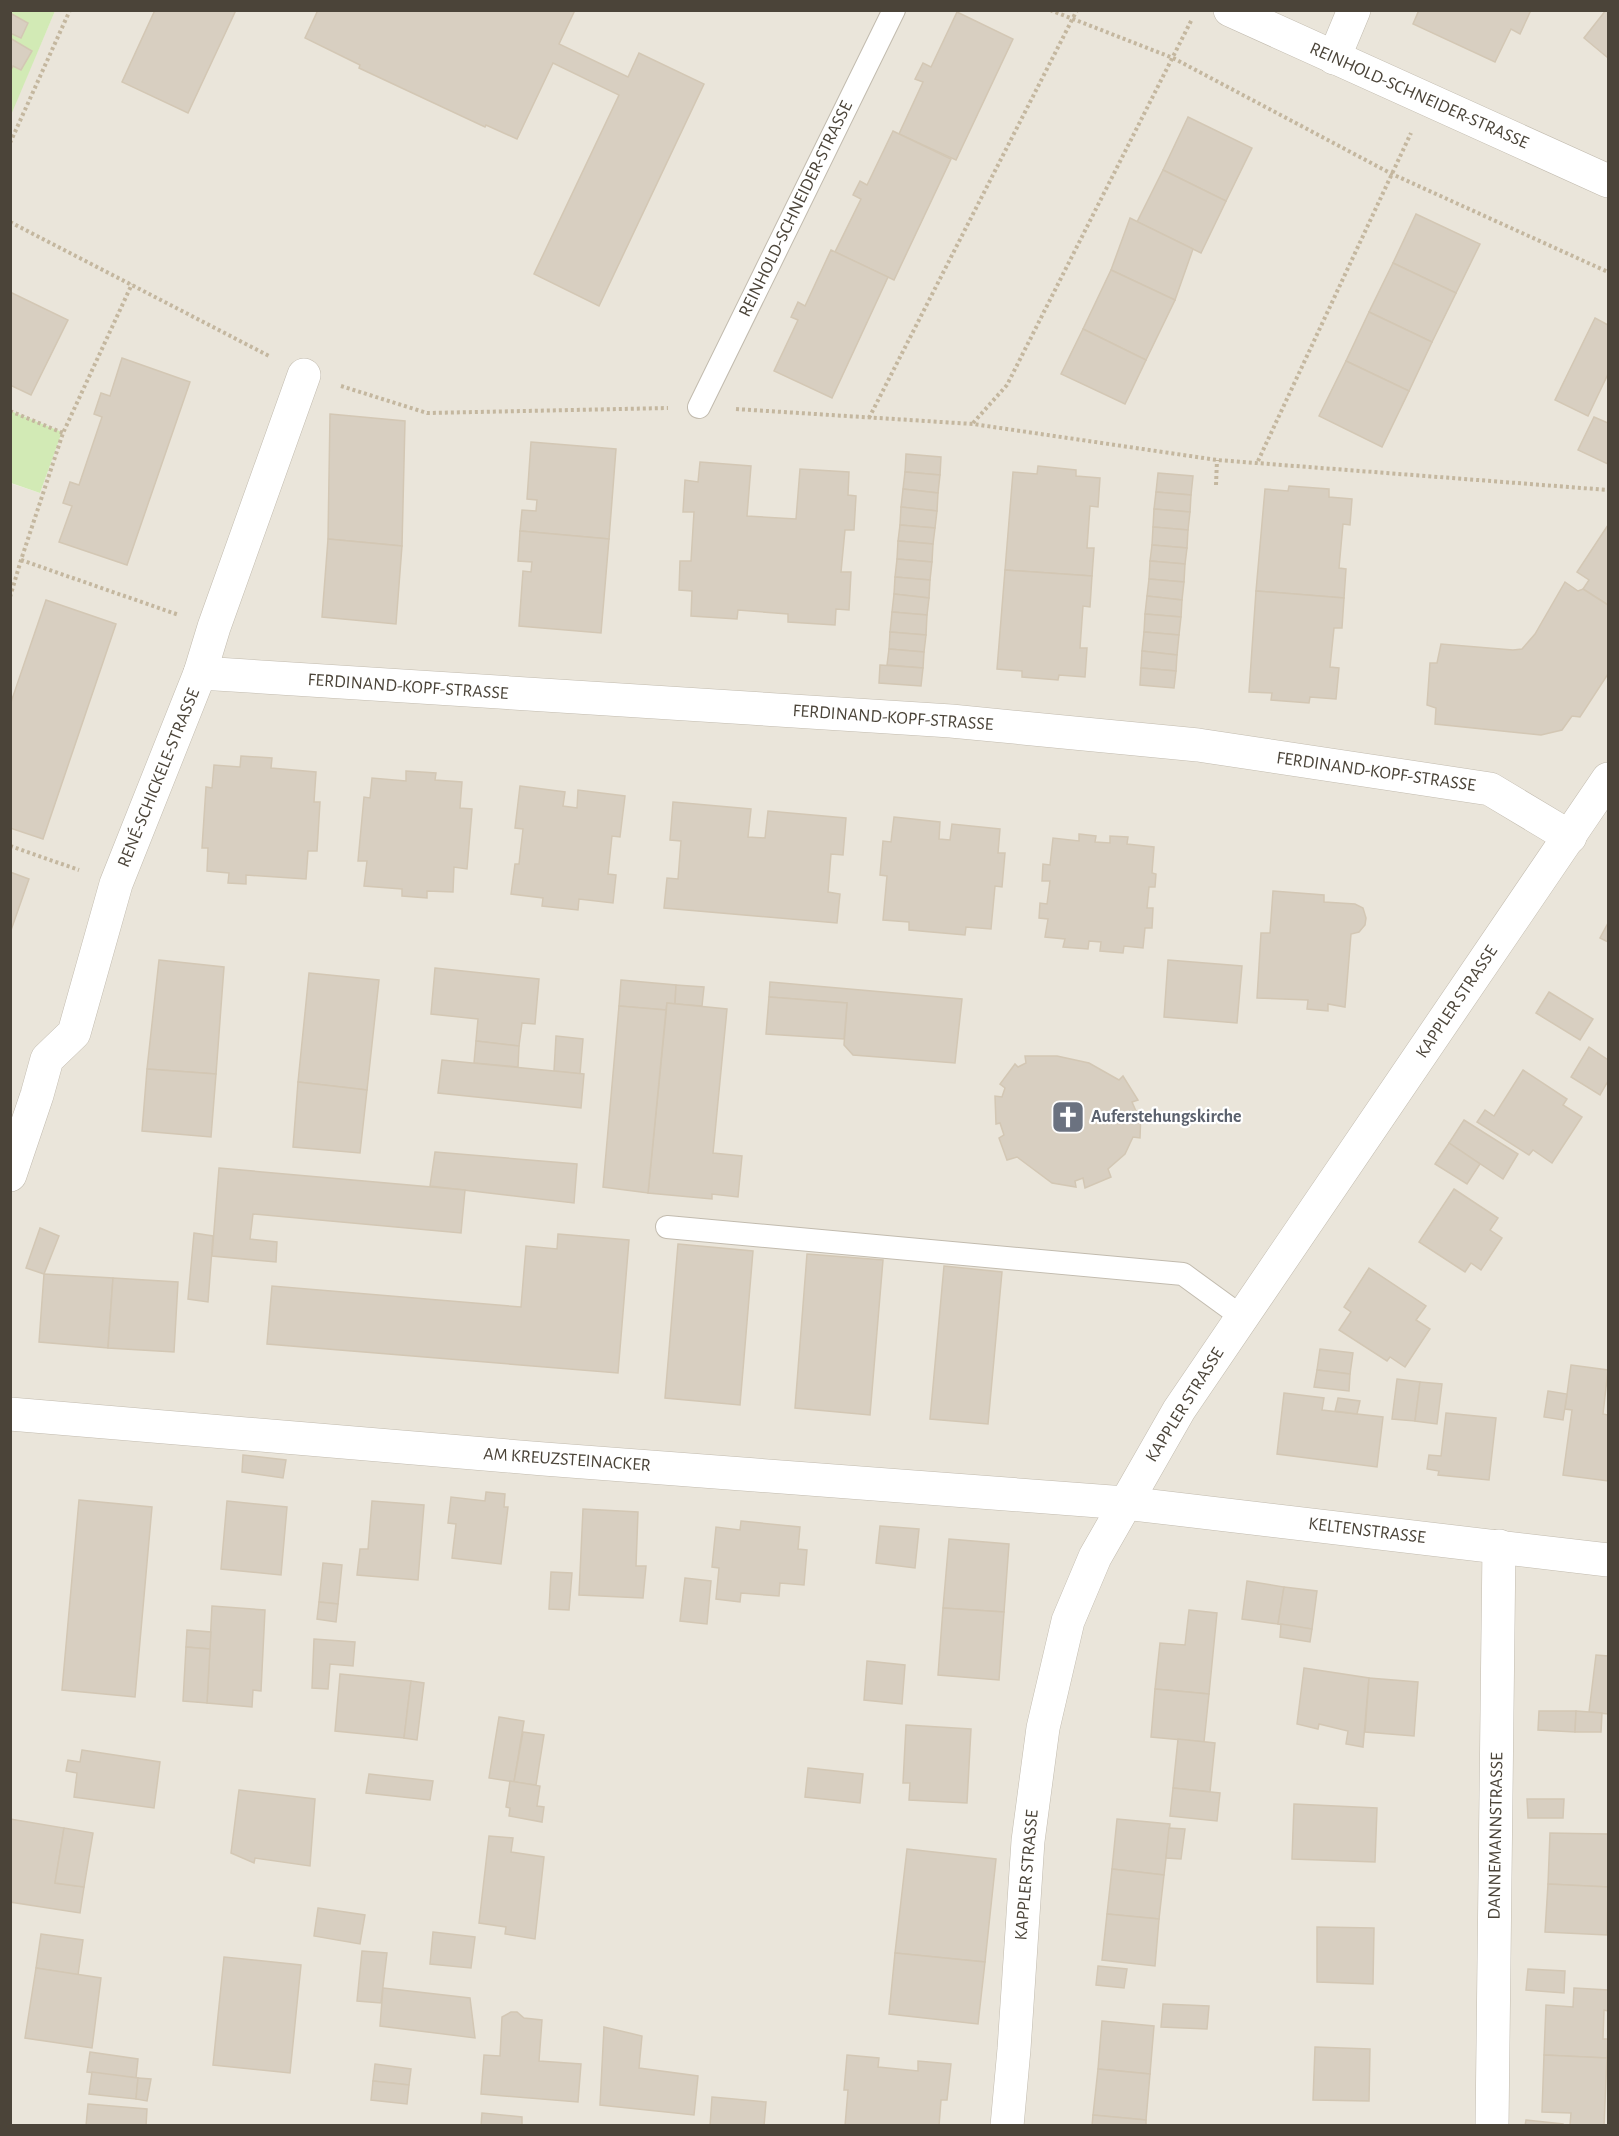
<svg xmlns="http://www.w3.org/2000/svg" width="1619" height="2136" font-family="'Alegreya Sans',sans-serif">
  <rect width="100%" height="100%" fill="#f6f3ec"/>
  <path fill="#eae5da" d="M55 11H1608V2125L11 2126 10 483 40 493 62 432 11 411 10 115Z"/>
  <g fill="#d2eab5">
    <path d="M11 11H55L11 115Z"/>
    <path d="M11 411 62 432 40 493 11 483Z"/>
  </g>
  <g fill="#d8cfc1" stroke="#d3c7b4" stroke-width="1.5">
    <path d="M155 10H236L188 113 122 82Z"/>
    <path d="M318 10H575L559 44 628 77 639 53 704 84 599 306 534 274 619 95 553 63 517 139 486 125 485 127 359 68 360 65 305 38Z"/>
    <path d="M1419 10H1531L1520 34 1511 29 1495 62 1413 24Z"/>
    <path d="M1606 10H1608V58L1584 38Z"/>
    <path d="M957 12 1013 39 956 160 899 134 923 82 915 79 923 63 931 67Z"/>
    <path d="M10 13 28 23 21 38 10 33Z"/>
    <path d="M10 38 32 51 21 70 13 66 10 71Z"/>
    <path d="M1188 117 1252 148 1226 201 1163 170Z"/>
    <path d="M893 131 951 159 894 280 835 252 861 199 853 195 860 181 867 185Z"/>
    <path d="M1163 170 1226 201 1201 253 1137 222Z"/>
    <path d="M1416 214 1480 244 1456 293 1393 263Z"/>
    <path d="M1130 218 1193 249 1175 300 1111 270Z"/>
    <path d="M831 250 888 277 832 398 774 371 798 320 791 317 798 302 805 306Z"/>
    <path d="M1393 263 1456 293 1432 342 1369 312Z"/>
    <path d="M1111 270 1175 300 1146 360 1083 329Z"/>
    <path d="M10 292 68 320 31 395 10 385Z"/>
    <path d="M1369 312 1432 342 1409 391 1346 361Z"/>
    <path d="M1595 318 1608 325V374L1588 416 1555 400Z"/>
    <path d="M1083 329 1146 360 1125 404 1061 374Z"/>
    <path d="M122 358 190 382 127 565 59 542 72 506 63 503 70 482 79 485 102 417 94 414 101 393 110 396Z"/>
    <path d="M1346 361 1409 391 1382 447 1319 416Z"/>
    <path d="M330 414 405 421 402 546 328 539Z"/>
    <path d="M1594 417 1608 423V464L1578 450Z"/>
    <path d="M531 442 616 449 609 539 520 531 522 510 536 511 537 500 527 499Z"/>
    <path d="M906 454 941 457 940 475 905 472Z"/>
    <path d="M700 462 751 466 747 516 796 519 800 469 849 472 848 495 856 496 854 530H845L841 572H851L849 610 836 609 835 625 788 622V614L738 610 737 619 691 616 692 591 679 590 680 561H691L694 512H683L685 480 698 482Z"/>
    <path d="M1038 466 1076 470V476L1100 478 1098 507 1090 506 1087 548H1094L1092 576 1005 570 1013 472 1037 474Z"/>
    <path d="M905 472 940 475 938 493 903 489Z"/>
    <path d="M1158 473 1193 476 1191 495 1156 492Z"/>
    <path d="M1289 486 1329 489V497L1352 499 1350 525 1343 524 1339 568 1346 569 1344 598 1256 591 1265 489 1288 491Z"/>
    <path d="M903 489 938 493 937 511 901 507Z"/>
    <path d="M1156 492 1191 495 1190 512 1154 509Z"/>
    <path d="M901 507 937 511 935 528 900 525Z"/>
    <path d="M1154 509 1190 512 1188 530 1153 527Z"/>
    <path d="M900 525 935 528 933 544 898 541Z"/>
    <path d="M1608 525V605L1583 589 1589 580 1577 572Z"/>
    <path d="M1153 527 1188 530 1187 548 1152 545Z"/>
    <path d="M520 531 609 539 601 633 519 626 523 571 531 572 532 562 518 561Z"/>
    <path d="M328 539 402 546 396 624 322 617Z"/>
    <path d="M898 541 933 544 932 562 897 559Z"/>
    <path d="M1152 545 1187 548 1185 564 1150 561Z"/>
    <path d="M897 559 932 562 930 580 895 577Z"/>
    <path d="M1150 561 1185 564 1184 582 1149 579Z"/>
    <path d="M1005 570 1092 576 1090 607 1083 606 1080 648H1087L1085 677 1059 675 1058 680 1022 677V671L997 669Z"/>
    <path d="M895 577 930 580 929 598 894 594Z"/>
    <path d="M1149 579 1184 582 1182 600 1147 596Z"/>
    <path d="M1565 582 1578 591 1583 589 1608 605V674L1580 717 1572 716 1562 730 1541 735 1435 724 1436 708 1427 705 1430 663H1437L1441 644 1513 650 1522 649 1535 634Z"/>
    <path d="M1256 591 1344 598 1342 628H1334L1330 667 1339 668 1336 699 1310 697 1309 703 1271 700 1272 693 1249 692Z"/>
    <path d="M894 594 929 598 927 615 892 612Z"/>
    <path d="M1147 596 1182 600 1181 617 1145 614Z"/>
    <path d="M46 600 116 624 43 839 10 828V705Z"/>
    <path d="M892 612 927 615 926 635 890 632Z"/>
    <path d="M1145 614 1181 617 1179 635 1144 632Z"/>
    <path d="M890 632 926 635 924 652 889 649Z"/>
    <path d="M1144 632 1179 635 1177 655 1142 651Z"/>
    <path d="M889 649 924 652 923 668 887 665Z"/>
    <path d="M1142 651 1177 655 1176 671 1141 668Z"/>
    <path d="M880 665 923 668 921 686 879 683Z"/>
    <path d="M1141 668 1176 671 1174 688 1140 685Z"/>
    <path d="M241 756 272 758 271 768 316 772 314 802H320L317 851H308L306 879 246 875V884L228 883 229 873 207 871 208 848H202L206 787 212 788 214 765 240 767Z"/>
    <path d="M406 771 436 773 435 780 462 782 460 808 472 809 467 869 454 867 453 892 427 891V898L402 896V889L364 886 367 861H358L364 797 370 798 372 778 406 781Z"/>
    <path d="M520 786 565 792 563 806 577 808 578 790 625 796 620 837 612 836 608 874 616 875 613 903 579 899 578 910 542 906 543 898 511 894 515 864H519L523 829 515 828Z"/>
    <path d="M673 802 751 809 748 837 765 838 768 811 846 818 843 855 831 854 828 892 840 894 837 923 664 908 667 878 678 879 681 841 670 840Z"/>
    <path d="M894 817 940 822 939 839 950 840 952 824 1000 829 998 853H1005L1002 887 995 886 991 929 966 927 965 935 909 930V922L883 920 887 876 880 875 883 841 891 842Z"/>
    <path d="M1079 834 1096 836 1095 842 1110 843V836L1128 837 1127 844 1154 847 1152 873 1156 874 1155 887H1149L1147 908H1153L1152 928H1145L1143 948 1124 946 1123 953 1100 951 1101 942 1089 941 1088 949 1063 947 1065 939 1045 937 1048 919 1039 918 1040 903 1047 904 1050 881H1042L1043 864 1050 865 1053 838 1079 841Z"/>
    <path d="M10 872 29 879 10 933Z"/>
    <path d="M1273 891 1324 895V902L1355 904 1363 908 1366 918 1365 925 1359 932 1351 934 1345 1007 1328 1004V1011L1307 1009 1308 1000 1257 998 1261 933H1270Z"/>
    <path d="M1608 923V942L1600 938Z"/>
    <path d="M159 960 224 967 216 1074 147 1069Z"/>
    <path d="M1168 960 1242 966 1237 1023 1164 1017Z"/>
    <path d="M435 968 539 979 535 1024 522 1023 519 1046 476 1041 478 1019 431 1014Z"/>
    <path d="M309 973 379 980 367 1090 298 1082Z"/>
    <path d="M621 980 676 985 675 1004 667 1003 666 1010 619 1006Z"/>
    <path d="M770 982 962 999 955 1063 853 1055 844 1045 847 1003 769 997Z"/>
    <path d="M676 985 704 987 702 1006 675 1004Z"/>
    <path d="M1549 992 1593 1019 1580 1040 1536 1013Z"/>
    <path d="M769 997 847 1003 844 1039 766 1034Z"/>
    <path d="M667 1003 727 1009 713 1153 742 1156 738 1197 712 1194V1199L648 1193Z"/>
    <path d="M619 1006 666 1010 648 1193 603 1187Z"/>
    <path d="M556 1036 583 1039 580 1074 554 1071Z"/>
    <path d="M476 1041 519 1046 518 1067 474 1063Z"/>
    <path d="M1589 1047 1608 1060V1081L1600 1095 1571 1077Z"/>
    <path d="M1025 1056H1057L1089 1063 1119 1080 1123 1076 1138 1100 1132 1102 1136 1111H1141L1140 1138 1133 1137 1125 1154 1108 1169 1111 1177 1085 1188 1083 1178 1075 1181 1076 1187 1052 1183 1017 1157 1007 1160 999 1138 1004 1135 1000 1123 996 1124 995 1096 1002 1097 1005 1088 1000 1084 1015 1064 1018 1067 1026 1063Z"/>
    <path d="M442 1060 584 1074 581 1108 438 1093Z"/>
    <path d="M147 1069 216 1074 211 1137 142 1131Z"/>
    <path d="M1523 1070 1567 1099 1563 1105 1582 1117 1552 1163 1533 1150 1529 1155 1477 1122 1485 1110 1494 1116Z"/>
    <path d="M298 1082 367 1090 360 1153 293 1147Z"/>
    <path d="M1464 1120 1518 1154 1503 1179 1449 1143Z"/>
    <path d="M1449 1143 1480 1164 1467 1184 1435 1164Z"/>
    <path d="M435 1152 577 1164 574 1203 430 1186Z"/>
    <path d="M219 1168 465 1190 461 1233 253 1214 250 1239 277 1242 276 1262 212 1256Z"/>
    <path d="M1454 1189 1498 1218 1490 1230 1502 1238 1481 1270 1471 1263 1465 1272 1419 1242Z"/>
    <path d="M40 1228 59 1236 44 1274 26 1268Z"/>
    <path d="M194 1233 213 1236 208 1302 188 1299Z"/>
    <path d="M558 1234 629 1240 618 1373 267 1344 272 1286 521 1307 526 1246 557 1249Z"/>
    <path d="M678 1244 753 1251 740 1405 665 1398Z"/>
    <path d="M807 1254 883 1260 870 1415 795 1408Z"/>
    <path d="M944 1266 1002 1272 988 1424 930 1419Z"/>
    <path d="M1369 1268 1426 1306 1416 1320 1430 1329 1405 1367 1390 1357 1387 1361 1339 1330 1351 1312 1344 1307Z"/>
    <path d="M44 1274 113 1278 108 1348 39 1342Z"/>
    <path d="M113 1278 178 1282 174 1352 108 1348Z"/>
    <path d="M1320 1349 1353 1353 1350 1374 1317 1370Z"/>
    <path d="M1571 1365 1608 1370 1603 1414 1608 1415V1481L1563 1475 1572 1410 1565 1409Z"/>
    <path d="M1317 1370 1350 1374 1349 1391 1314 1387Z"/>
    <path d="M1397 1379 1420 1382 1415 1421 1392 1419Z"/>
    <path d="M1420 1382 1442 1384 1437 1424 1415 1421Z"/>
    <path d="M1548 1391 1567 1394 1563 1420 1544 1417Z"/>
    <path d="M1284 1393 1324 1398 1322 1410 1383 1417 1377 1467 1277 1454Z"/>
    <path d="M1338 1398 1360 1401 1357 1414 1335 1411Z"/>
    <path d="M1446 1413 1496 1418 1489 1480 1438 1475 1439 1471 1427 1469 1429 1455 1441 1456Z"/>
    <path d="M243 1455 286 1460 283 1478 242 1472Z"/>
    <path d="M486 1492 505 1494 504 1507H508L501 1564 452 1558 456 1524 448 1523 451 1497 485 1501Z"/>
    <path d="M79 1500 152 1507 135 1697 62 1690Z"/>
    <path d="M227 1501 287 1507 281 1575 221 1569Z"/>
    <path d="M372 1501 424 1505 418 1580 357 1575 360 1549H368Z"/>
    <path d="M583 1509 638 1512 636 1566H646L643 1598 579 1595Z"/>
    <path d="M741 1521 800 1527 798 1549 807 1550 804 1585 780 1583 779 1596 741 1593 740 1602 716 1599 719 1568 712 1567 716 1527 740 1530Z"/>
    <path d="M880 1526 919 1529 915 1568 876 1563Z"/>
    <path d="M949 1539 1009 1544 1004 1612 943 1608Z"/>
    <path d="M323 1563 342 1565 338 1604 319 1602Z"/>
    <path d="M551 1572 572 1573 569 1610 549 1609Z"/>
    <path d="M685 1578 711 1581 707 1624 680 1621Z"/>
    <path d="M1247 1581 1284 1587 1278 1624 1242 1619Z"/>
    <path d="M1284 1587 1317 1591 1312 1629 1278 1624Z"/>
    <path d="M319 1602 338 1604 336 1622 317 1619Z"/>
    <path d="M212 1606 265 1610 261 1691 253 1690 252 1707 207 1703Z"/>
    <path d="M943 1608 1004 1612 999 1680 938 1675Z"/>
    <path d="M1189 1610 1217 1613 1209 1694 1155 1689 1160 1643 1185 1645Z"/>
    <path d="M1281 1624 1312 1629 1310 1642 1280 1637Z"/>
    <path d="M187 1630 211 1632 210 1649 186 1647Z"/>
    <path d="M314 1639 355 1642 353 1666 330 1664 328 1689 312 1688Z"/>
    <path d="M186 1647 210 1649 207 1703 183 1701Z"/>
    <path d="M1596 1655 1608 1656V1714L1589 1712Z"/>
    <path d="M867 1661 905 1665 902 1704 864 1700Z"/>
    <path d="M1304 1668 1369 1678 1363 1747 1346 1744 1348 1731 1319 1724 1318 1729 1297 1724Z"/>
    <path d="M340 1674 411 1681 404 1738 335 1731Z"/>
    <path d="M1369 1678 1418 1682 1414 1736 1365 1732Z"/>
    <path d="M411 1681 424 1683 417 1740 404 1738Z"/>
    <path d="M1155 1689 1209 1694 1204 1742 1151 1737Z"/>
    <path d="M1539 1711H1576L1575 1732 1538 1730Z"/>
    <path d="M1576 1711 1602 1713 1601 1732H1575Z"/>
    <path d="M499 1717 524 1721 514 1782 489 1778Z"/>
    <path d="M906 1725 971 1729 967 1803 909 1800 910 1783H903Z"/>
    <path d="M523 1732 544 1735 536 1785 514 1782Z"/>
    <path d="M1178 1739 1215 1743 1210 1792 1173 1788Z"/>
    <path d="M82 1750 160 1762 154 1808 74 1797 77 1773 66 1771 68 1760 80 1762Z"/>
    <path d="M808 1768 863 1774 860 1803 805 1797Z"/>
    <path d="M369 1774 433 1781 430 1800 366 1793Z"/>
    <path d="M510 1781 540 1786 537 1806 544 1807 542 1822 509 1816 510 1808 506 1807Z"/>
    <path d="M1173 1788 1220 1793 1217 1821 1170 1816Z"/>
    <path d="M239 1790 315 1799 310 1866 255 1858 254 1863 231 1853Z"/>
    <path d="M1527 1799H1564L1563 1818H1528Z"/>
    <path d="M1294 1804 1377 1808 1375 1862 1292 1859Z"/>
    <path d="M10 1819 64 1828 55 1883 84 1887 80 1913 10 1902Z"/>
    <path d="M1117 1819 1170 1824 1164 1875 1112 1869Z"/>
    <path d="M64 1828 93 1833 84 1887 55 1883Z"/>
    <path d="M1169 1828 1185 1829 1181 1859 1166 1858Z"/>
    <path d="M1550 1833 1608 1834V1887L1548 1884Z"/>
    <path d="M489 1836 513 1838 511 1852 544 1857 535 1939 505 1934 506 1927 479 1923Z"/>
    <path d="M907 1849 996 1859 985 1962 895 1953Z"/>
    <path d="M1112 1869 1164 1875 1159 1919 1107 1914Z"/>
    <path d="M1548 1884 1608 1887 1607 1935 1545 1932Z"/>
    <path d="M318 1908 365 1915 360 1944 314 1936Z"/>
    <path d="M1107 1914 1159 1919 1155 1966 1102 1960Z"/>
    <path d="M1317 1927 1374 1928 1373 1984 1317 1982Z"/>
    <path d="M433 1932 475 1937 471 1968 430 1964Z"/>
    <path d="M41 1934 83 1940 78 1975 36 1968Z"/>
    <path d="M362 1951 387 1953 381 2003 357 2001Z"/>
    <path d="M895 1953 985 1962 978 2024 889 2014Z"/>
    <path d="M224 1957 301 1965 290 2073 213 2065Z"/>
    <path d="M1098 1966 1127 1969 1124 1988 1096 1985Z"/>
    <path d="M36 1968 101 1978 92 2048 25 2038Z"/>
    <path d="M1528 1969 1565 1971 1564 1993 1526 1990Z"/>
    <path d="M383 1988 470 1998 475 2038 380 2026Z"/>
    <path d="M1574 1988 1608 1990V2011L1604 2010 1603 2039H1608L1607 2058 1544 2055 1546 2005 1573 2007Z"/>
    <path d="M1163 2004 1209 2006 1207 2029 1161 2027Z"/>
    <path d="M511 2012H517L524 2018 542 2020 539 2061 581 2064 578 2102 481 2094 484 2055 500 2056 502 2017Z"/>
    <path d="M1102 2021 1154 2026 1150 2074 1098 2069Z"/>
    <path d="M604 2027 642 2036 639 2068 698 2076 694 2115 600 2105Z"/>
    <path d="M1315 2047 1370 2049 1369 2101 1313 2100Z"/>
    <path d="M90 2052 138 2059 136 2078 87 2072Z"/>
    <path d="M847 2055 879 2058 878 2067 918 2071V2061L951 2064 947 2100H941L939 2126H845L848 2090H844Z"/>
    <path d="M1544 2055 1607 2058 1604 2126 1570 2125 1571 2113 1542 2112Z"/>
    <path d="M375 2064 411 2069 409 2085 373 2081Z"/>
    <path d="M1098 2069 1150 2074 1146 2120 1093 2115Z"/>
    <path d="M92 2072 138 2078 136 2099 89 2094Z"/>
    <path d="M138 2078 151 2079 147 2101 136 2099Z"/>
    <path d="M373 2081 409 2085 407 2104 371 2100Z"/>
    <path d="M712 2097 766 2102 764 2126H710Z"/>
    <path d="M88 2104 147 2109 146 2126H86Z"/>
    <path d="M482 2113 522 2117V2126H481Z"/>
    <path d="M1093 2115 1146 2120V2126H1092Z"/>
    <path d="M1526 2120 1563 2124V2126H1525Z"/>
  </g>
  <g fill="none" stroke-linecap="round" stroke-linejoin="round">
    <defs>
      <g id="service">
        <path d="M699 407 894 10"/>
        <path d="M667 1227 1183 1274 1242 1317"/>
      </g>
      <g id="minor">
        <path d="M1230 10 1608 181"/>
        <path d="M1334 58 1354 10"/>
        <path d="M200 673 951 721 1198 745 1490 789 1570 837"/>
        <path d="M10 1175 37 1095 47 1059 74 1033 116 884 200 673 214 627 304 375"/>
        <path d="M10 1414 544 1459 1125 1503 1608 1560"/>
        <path d="M1492 2126 1499 1546"/>
      </g>
      <path id="tertiary" d="M1007 2126 1014 2049 1028 1841 1043 1728 1068 1621 1095 1557 1179 1410 1608 779"/>
    </defs>
    <use href="#service" stroke="#c2bbae" stroke-width="24"/>
    <use href="#minor" stroke="#c2bbae" stroke-width="34"/>
    <use href="#tertiary" stroke="#c2bbae" stroke-width="34"/>
    <g stroke="#c4b79f" stroke-width="4" stroke-dasharray="3 3" stroke-linecap="butt">
      <path d="M1050 10 1173 58 1392 174 1608 272"/>
      <path d="M10 143 70 10"/>
      <path d="M10 222 271 357"/>
      <path d="M341 386 427 413 668 408"/>
      <path d="M736 409 973 424 1217 460 1608 490"/>
      <path d="M10 411 63 433"/>
      <path d="M869 418 1077 10"/>
      <path d="M973 423 1007 385 1192 19"/>
      <path d="M1258 461 1411 133"/>
      <path d="M1216 485 1217 460"/>
      <path d="M21 560 179 615"/>
      <path d="M10 597 21 560 63 433 132 284"/>
      <path d="M10 846 79 870"/>
    </g>
    <use href="#service" stroke="#fff" stroke-width="22"/>
    <use href="#minor" stroke="#fff" stroke-width="33"/>
    <use href="#tertiary" stroke="#fff" stroke-width="33"/>
  </g>
  <defs>
    <symbol id="church-square" viewBox="-11 -11 22 22"><rect x="-9" y="-9" width="18" height="18" rx="4" fill="#6b7280" stroke="#fff"/><path d="M-1.2-6h2.4v3.5h3.3v2.4h-3.3V6h-2.4V-.1h-3.3v-2.4h3.3Z" fill="#fff"/></symbol>
  </defs>
  <g fill-rule="evenodd">
    <use href="#church-square" x="1049" y="1098" width="38" height="38"/>
  </g>
  <g text-anchor="middle" dominant-baseline="central" stroke-width="4.5" stroke-linejoin="round" paint-order="stroke">
    <g font-size="18" fill="#4b4439" stroke="#fff">
      <text transform="translate(1419 96) rotate(24)">REINHOLD-SCHNEIDER-STRASSE</text>
      <text transform="translate(796 209) rotate(-64)">REINHOLD-SCHNEIDER-STRASSE</text>
      <text transform="translate(408 687) rotate(4)">FERDINAND-KOPF-STRASSE</text>
      <text transform="translate(893 718) rotate(4)">FERDINAND-KOPF-STRASSE</text>
      <text transform="translate(1376 772) rotate(8)">FERDINAND-KOPF-STRASSE</text>
      <text transform="translate(159 778) rotate(-68)">RENÉ-SCHICKELE-STRASSE</text>
      <text transform="translate(1457 1002) rotate(-56)">KAPPLER STRASSE</text>
      <text transform="translate(1185 1405) rotate(-58)">KAPPLER STRASSE</text>
      <text transform="translate(567 1460) rotate(4)">AM KREUZSTEINACKER</text>
      <text transform="translate(1367 1531) rotate(7)">KELTENSTRASSE</text>
      <text transform="translate(1496 1836) rotate(-89)">DANNEMANNSTRASSE</text>
      <text transform="translate(1027 1875) rotate(-85)">KAPPLER STRASSE</text>
    </g>
    <g font-size="18" font-weight="bold" fill="#5b616d" stroke="#fff" text-anchor="start">
      <text x="1091" y="1117">Auferstehungskirche</text>
    </g>
  </g>
  <rect width="1619" height="2136" fill="none" stroke="#4b4439" stroke-width="24"/>
</svg>
